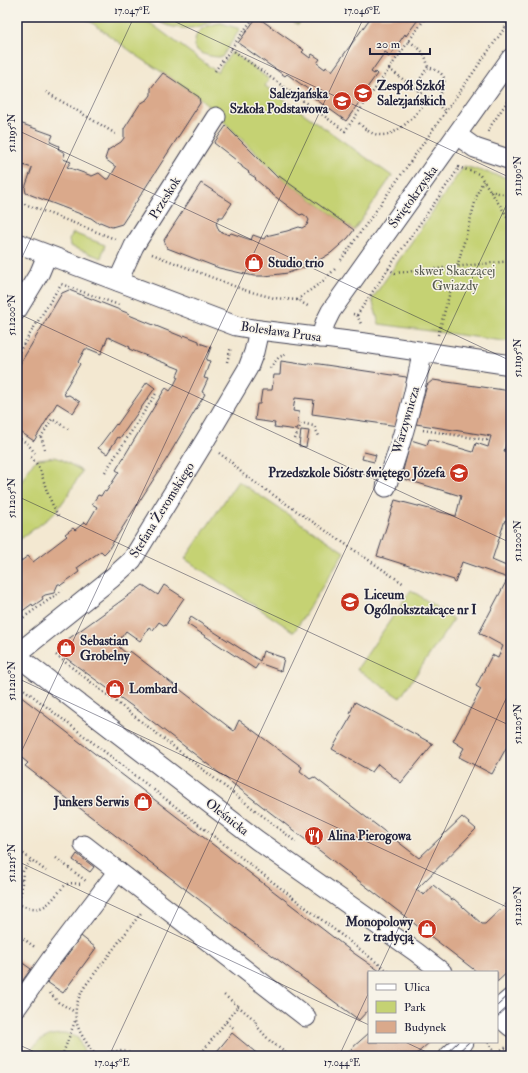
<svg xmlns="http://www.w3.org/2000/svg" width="528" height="1073" font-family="'IM FELL Double Pica',serif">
  <rect width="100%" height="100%" fill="#f7f3e8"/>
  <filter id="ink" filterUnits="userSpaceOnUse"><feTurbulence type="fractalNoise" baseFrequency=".025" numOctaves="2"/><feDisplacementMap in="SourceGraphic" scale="8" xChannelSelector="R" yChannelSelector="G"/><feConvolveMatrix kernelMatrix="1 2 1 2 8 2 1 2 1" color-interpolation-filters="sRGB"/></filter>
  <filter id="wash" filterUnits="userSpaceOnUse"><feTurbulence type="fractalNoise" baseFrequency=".012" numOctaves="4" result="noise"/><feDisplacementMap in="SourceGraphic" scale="16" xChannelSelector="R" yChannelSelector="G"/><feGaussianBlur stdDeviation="0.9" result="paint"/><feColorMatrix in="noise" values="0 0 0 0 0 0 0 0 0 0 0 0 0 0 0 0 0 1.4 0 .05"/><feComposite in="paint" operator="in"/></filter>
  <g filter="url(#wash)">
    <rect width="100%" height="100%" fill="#f3e8d1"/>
    <g fill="#c5d273" stroke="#747a57">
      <path d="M84 17H142L217 72 232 52 269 79 265 86 392 176 354 230 279 176 199 97 136 55Z"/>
      <path d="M152 17H217C199 32 171 32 152 17Z"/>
      <path d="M286 17H304L298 25Z"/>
      <path d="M221 23 240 29 222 57C214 57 204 56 197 50 195 48 194 45 195 41 196 28 210 24 221 23Z"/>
      <path d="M464 166 511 179V342L379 324 372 299Z"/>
      <path d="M73 233 105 245 101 258 70 246 69 240Z"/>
      <path d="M55 457 61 459 82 471 68 495 54 514 22 538 17 539V489L31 465 38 459Z"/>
      <path d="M238 481 344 552 294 632 185 559Z"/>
      <path d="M411 590 454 619 400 698 357 669Z"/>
      <path d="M65 1033 78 1038 85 1054V1056H26C32 1047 41 1038 52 1035 56 1034 60 1035 65 1033Z"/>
    </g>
    <g id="blocks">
      <g fill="#daa98b">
        <path d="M257 17 304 50 302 52 310 58 312 54 320 59 317 63 325 69 326 67 332 71 371 17H420L406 36 405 34 389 57 387 56 388 54 385 52 371 72 374 74 375 72 377 74 361 96 363 97 346 121 307 93 309 90 287 74 285 76 238 43Z"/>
        <path d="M163 73 199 97 200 103 122 224 112 227 100 222 98 223 91 218 26 193 25 188 32 168 17 163V122L53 135 50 142 59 146 58 149 65 153 63 159 71 162 67 167 92 176 99 173 106 179H109L116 167 105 159 108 150 121 142 124 138V129L140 104 148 99 151 95V88Z"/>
        <path d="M226 126 278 178 279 176 354 230 348 238 331 253 311 265 288 273 265 276H254L219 268 167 248 164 240 201 183 232 203 223 217H219L216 223 219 231 229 235 231 233 251 240 253 235 264 239 266 236 287 231 299 227 302 228 307 225 309 220 307 217 303 214 300 215 269 192V191L255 179 256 178 248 173 249 172 242 167V166L235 161 236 160 214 143Z"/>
        <path d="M69 290 130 314 129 315 183 337 184 335 199 341V343L211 347 206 360 210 361 204 378 208 379 202 392 205 394 166 460 108 550 104 554 101 551 77 568 79 572 61 585 60 584H58L54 593 45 595 42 597 43 599 33 606 32 604 17 615V564L28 556 33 562 67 536 65 534 73 528 75 530 85 522 87 524 97 507 92 504 98 495 101 496 104 491 106 492 119 472 116 470 163 392 166 388 170 391 174 385 178 377 177 376 180 369 129 349 130 347 108 337 101 354 89 349H85L78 362 80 364 64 391 65 396 69 395 80 402 73 413 57 403 34 441 19 431 17 435V369L62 293Z"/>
        <path d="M281 361 308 365V363L319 364 406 377 407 378 398 426 312 414 314 400 295 398 293 411 299 412 297 430 274 427 275 423 255 420 257 404H260L262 390H272L274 375H280Z"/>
        <path d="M433 380 511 391V433H510L504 451 511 453V499L507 511 511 513V523L505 520 492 560 511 568V739L492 774 459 757 464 748 453 741 481 689 476 686 492 655 498 658 503 646 479 633 508 578 462 562 455 583 453 582 454 580 377 556 395 500 456 516 461 496 401 478 411 440 427 445 429 439 473 452 476 443 488 447 491 436 416 424 427 385Z"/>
        <path d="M147 382 155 388 120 438 118 437 107 454 98 448 116 424 117 425Z"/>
        <path d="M301 430 309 431 306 447 299 446Z"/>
        <path d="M364 452 376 455 374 462 362 459Z"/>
        <path d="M143 585 158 595 164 585 184 598 165 626 159 622 153 630 149 627 140 641 126 631 118 642 120 648 127 654 130 651 234 731 239 720 302 767 300 771 310 779 314 777 419 858 462 817 476 829 416 890 424 895 433 885 452 900 454 899 482 924H485L511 899V969L497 982V972H477L140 712 59 653 60 645Z"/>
        <path d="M191 617 260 661 263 651 284 658 281 671 259 663 255 669 187 624Z"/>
        <path d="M17 696H20L355 954 381 972H369V1009L359 1020 249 938 25 766 28 763 17 754Z"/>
        <path d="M355 702 433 744 401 783 378 764 372 772 332 749 352 715 350 713Z"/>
        <path d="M77 854 94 867 90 872 73 860Z"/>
        <path d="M81 936 96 948 63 993 47 982Z"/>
        <path d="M17 959 31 969 17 988Z"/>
        <path d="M232 1033 260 1056H213Z"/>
        <path d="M369 1033V1042H430L414 1056H343Z"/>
      </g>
    </g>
  </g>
  <g filter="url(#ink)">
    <use href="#blocks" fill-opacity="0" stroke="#414052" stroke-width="1"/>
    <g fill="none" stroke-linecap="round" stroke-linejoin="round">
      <defs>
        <g id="minor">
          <path d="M457 135 475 148 511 160"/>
          <path d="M17 243 236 326 259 330 365 343 511 365"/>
          <path d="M118 281 134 246 216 117"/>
          <path d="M17 310 40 272 47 255"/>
          <path d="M321 338 325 323 331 311 511 58"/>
          <path d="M386 487C401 443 415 398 422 352"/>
          <path d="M17 654 112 578 132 560 206 439 248 368 254 352 259 330"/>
          <path d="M17 656 257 840 416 952 442 972"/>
          <path d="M84 845 306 1017"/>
          <path d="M17 1007 51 959 118 871"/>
          <path d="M497 1010 511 998"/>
          <path d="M497 1015 511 1027"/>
          <path d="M449 1056 464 1042"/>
        </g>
      </defs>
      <use href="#minor" stroke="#414052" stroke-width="21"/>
      <g stroke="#414052" stroke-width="2.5" stroke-dasharray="1 3" stroke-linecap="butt">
        <path d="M409 41C421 50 425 51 428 67"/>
        <path d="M231 49 345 131 426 17"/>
        <path d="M389 69 446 111"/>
        <path d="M215 71 254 17"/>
        <path d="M414 88 428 67C452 75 446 85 435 102"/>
        <path d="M46 92 116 134"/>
        <path d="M359 123C386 153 411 120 429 98"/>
        <path d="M488 132 490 127 511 96"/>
        <path d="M458 167 479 174 511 222"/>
        <path d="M490 191 511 196"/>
        <path d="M17 201 115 239"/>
        <path d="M152 254 244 290 274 298 297 300 308 306"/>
        <path d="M341 260 511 19"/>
        <path d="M388 269 395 273 511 261"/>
        <path d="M297 300 323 281 335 269"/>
        <path d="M353 314 357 315 388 269 459 168"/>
        <path d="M357 315 361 324"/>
        <path d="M438 335 478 192 483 181"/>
        <path d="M17 355 61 284 119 305"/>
        <path d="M227 362 231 347"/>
        <path d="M270 368 279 357 287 354"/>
        <path d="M423 430 487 440 488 435"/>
        <path d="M444 433V428"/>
        <path d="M17 437 27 443 35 453"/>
        <path d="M295 439 301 423 314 426 319 436"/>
        <path d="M45 449 41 437 52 419 70 430"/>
        <path d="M219 453 231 462 244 475 404 584"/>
        <path d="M31 457C43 470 42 479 48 494 51 502 55 510 59 517"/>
        <path d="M105 472 157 392"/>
        <path d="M17 622 63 590"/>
        <path d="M56 655 296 842"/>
        <path d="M17 686 21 687 389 972"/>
        <path d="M17 849 46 871"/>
        <path d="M56 858 86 881"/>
        <path d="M17 880H23"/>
        <path d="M17 903 21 893 23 871 31 860"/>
        <path d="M17 904C39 911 43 911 58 893 61 890 64 885 68 884 73 882 78 885 83 883"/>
        <path d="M17 934 36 948"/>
        <path d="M17 940 21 937"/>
        <path d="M506 979 511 975"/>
        <path d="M50 993 58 1002 75 1012"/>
        <path d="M238 1006 256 1021 255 1024 270 1041 287 1054"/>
        <path d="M226 1022 235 1029"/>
        <path d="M488 1042 495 1053 509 1046"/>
        <path d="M62 1056 75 1021"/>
        <path d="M96 1056C77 1030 67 1016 85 986L141 913"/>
        <path d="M97 1056C111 1051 122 1048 136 1056"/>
        <path d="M199 1056 238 1006 224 995"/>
        <path d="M490 1056 495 1053 496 1056"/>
      </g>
      <use href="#minor" stroke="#fff" stroke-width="19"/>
      <g stroke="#22223b" stroke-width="1">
        <path d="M497 1006 511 993"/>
        <path d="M497 1017 511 1004"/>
        <path d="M443 1056 458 1042"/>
        <path d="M454 1056 469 1042"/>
      </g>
    </g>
  </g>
  <path fill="none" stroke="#22223b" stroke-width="1" stroke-opacity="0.45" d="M165 17 511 178M17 130 511 361M17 268 134 17M17 313 511 543M17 496 511 726M17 678 511 909M17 761 364 17M17 861 369 1025M378 972 511 688M405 1042 435 1056M17 1044 44 1056M109 1056 511 195M339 1056 369 992"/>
  <defs>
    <symbol id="school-disc" viewBox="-11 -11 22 22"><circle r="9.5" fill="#c8321e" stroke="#f7f3e8"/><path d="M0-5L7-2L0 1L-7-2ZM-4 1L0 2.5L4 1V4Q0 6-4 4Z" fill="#fff"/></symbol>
    <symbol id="shop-disc" viewBox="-11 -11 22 22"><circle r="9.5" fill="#c8321e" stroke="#f7f3e8"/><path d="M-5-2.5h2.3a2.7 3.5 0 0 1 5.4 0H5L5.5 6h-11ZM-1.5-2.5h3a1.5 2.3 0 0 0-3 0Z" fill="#fff"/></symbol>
    <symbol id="restaurant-disc" viewBox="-11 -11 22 22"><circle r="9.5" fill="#c8321e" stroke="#f7f3e8"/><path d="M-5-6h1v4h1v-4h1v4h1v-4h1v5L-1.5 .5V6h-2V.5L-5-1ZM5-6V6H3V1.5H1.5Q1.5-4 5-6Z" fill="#fff"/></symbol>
  </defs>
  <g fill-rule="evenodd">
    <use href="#school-disc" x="352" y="82" width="22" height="22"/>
    <use href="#school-disc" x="331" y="90" width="22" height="22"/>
    <use href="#shop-disc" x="243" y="252" width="22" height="22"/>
    <use href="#school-disc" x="448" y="462" width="22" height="22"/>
    <use href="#school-disc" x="339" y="591" width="22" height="22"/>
    <use href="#shop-disc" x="55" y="637" width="22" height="22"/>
    <use href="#shop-disc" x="104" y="678" width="22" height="22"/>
    <use href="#shop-disc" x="132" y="791" width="22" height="22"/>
    <use href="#restaurant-disc" x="303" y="825" width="22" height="22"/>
    <use href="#shop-disc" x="416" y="918" width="22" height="22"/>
  </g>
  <g text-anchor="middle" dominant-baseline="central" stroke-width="3" stroke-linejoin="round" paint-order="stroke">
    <g font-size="13" font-weight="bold" fill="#22223b" stroke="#f7f3e8" text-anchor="start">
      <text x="377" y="86">Zespół Szkół<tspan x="377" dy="15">Salezjańskich</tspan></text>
      <text x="328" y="94" text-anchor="end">Salezjańska<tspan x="328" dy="15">Szkoła Podstawowa</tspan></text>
      <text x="268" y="263">Studio trio</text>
      <text x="445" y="473" text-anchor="end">Przedszkole Sióstr świętego Józefa</text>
      <text x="364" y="595">Liceum<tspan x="364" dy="15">Ogólnokształcące nr I</tspan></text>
      <text x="80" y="641">Sebastian<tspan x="80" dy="15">Grobelny</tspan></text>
      <text x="129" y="689">Lombard</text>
      <text x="129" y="802" text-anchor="end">Junkers Serwis</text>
      <text x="328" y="836">Alina Pierogowa</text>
      <text x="413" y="922" text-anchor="end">Monopolowy<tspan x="413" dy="15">z tradycją</tspan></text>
    </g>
    <g font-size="13" fill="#22223b" stroke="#f7f3e8">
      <text transform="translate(413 197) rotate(-54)">Świętokrzyska</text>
      <text transform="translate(165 198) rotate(-58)">Przeskok</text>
      <text transform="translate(281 332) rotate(8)">Bolesława Prusa</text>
      <text transform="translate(406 420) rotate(-74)">Warzywnicza</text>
      <text transform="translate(162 510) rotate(-58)">Stefana Żeromskiego</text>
      <text transform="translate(227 817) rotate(38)">Oleśnicka</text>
    </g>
    <g font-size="13" fill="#53574c" stroke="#f7f3e8">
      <text x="455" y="271">skwer Skaczącej<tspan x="455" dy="15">Gwiazdy</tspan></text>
    </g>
  </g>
  <rect width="528" height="1073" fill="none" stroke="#f7f3e8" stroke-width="44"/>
  <rect x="368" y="971" width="130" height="72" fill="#f7f3e8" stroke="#a29fa3"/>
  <rect x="376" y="984" width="20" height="6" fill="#ffffff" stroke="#a29fa3"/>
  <text x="404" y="991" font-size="12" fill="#22223b">Ulica</text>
  <rect x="376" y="1001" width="20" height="12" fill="#c5d273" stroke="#a29fa3"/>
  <text x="404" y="1011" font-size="12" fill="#22223b">Park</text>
  <rect x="376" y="1021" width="20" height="12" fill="#daa98b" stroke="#a29fa3"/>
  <text x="404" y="1031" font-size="12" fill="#22223b">Budynek</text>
  <path d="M370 48v6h60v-6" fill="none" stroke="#22223b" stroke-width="2"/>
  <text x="376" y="48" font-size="12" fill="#22223b" stroke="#f7f3e8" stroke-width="3" paint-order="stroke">20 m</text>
  <rect x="22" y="22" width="484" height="1029" fill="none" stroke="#22223b" stroke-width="1.5"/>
  <g font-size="10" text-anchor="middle" fill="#22223b">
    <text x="132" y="14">17.047°E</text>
    <text x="362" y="14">17.046°E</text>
    <text transform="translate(11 133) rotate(-90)" y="4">51.1195°N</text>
    <text transform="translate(517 176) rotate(-90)" y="4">51.1190°N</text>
    <text transform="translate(11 315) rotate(-90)" y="4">51.1200°N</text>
    <text transform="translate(517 358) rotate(-90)" y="4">51.1195°N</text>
    <text transform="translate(11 498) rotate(-90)" y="4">51.1205°N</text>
    <text transform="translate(517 541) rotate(-90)" y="4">51.1200°N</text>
    <text transform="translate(11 681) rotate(-90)" y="4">51.1210°N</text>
    <text transform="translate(517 724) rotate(-90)" y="4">51.1205°N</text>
    <text transform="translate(11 863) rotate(-90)" y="4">51.1215°N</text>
    <text transform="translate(517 906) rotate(-90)" y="4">51.1210°N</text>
    <text x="112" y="1066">17.045°E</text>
    <text x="342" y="1066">17.044°E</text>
  </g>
</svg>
